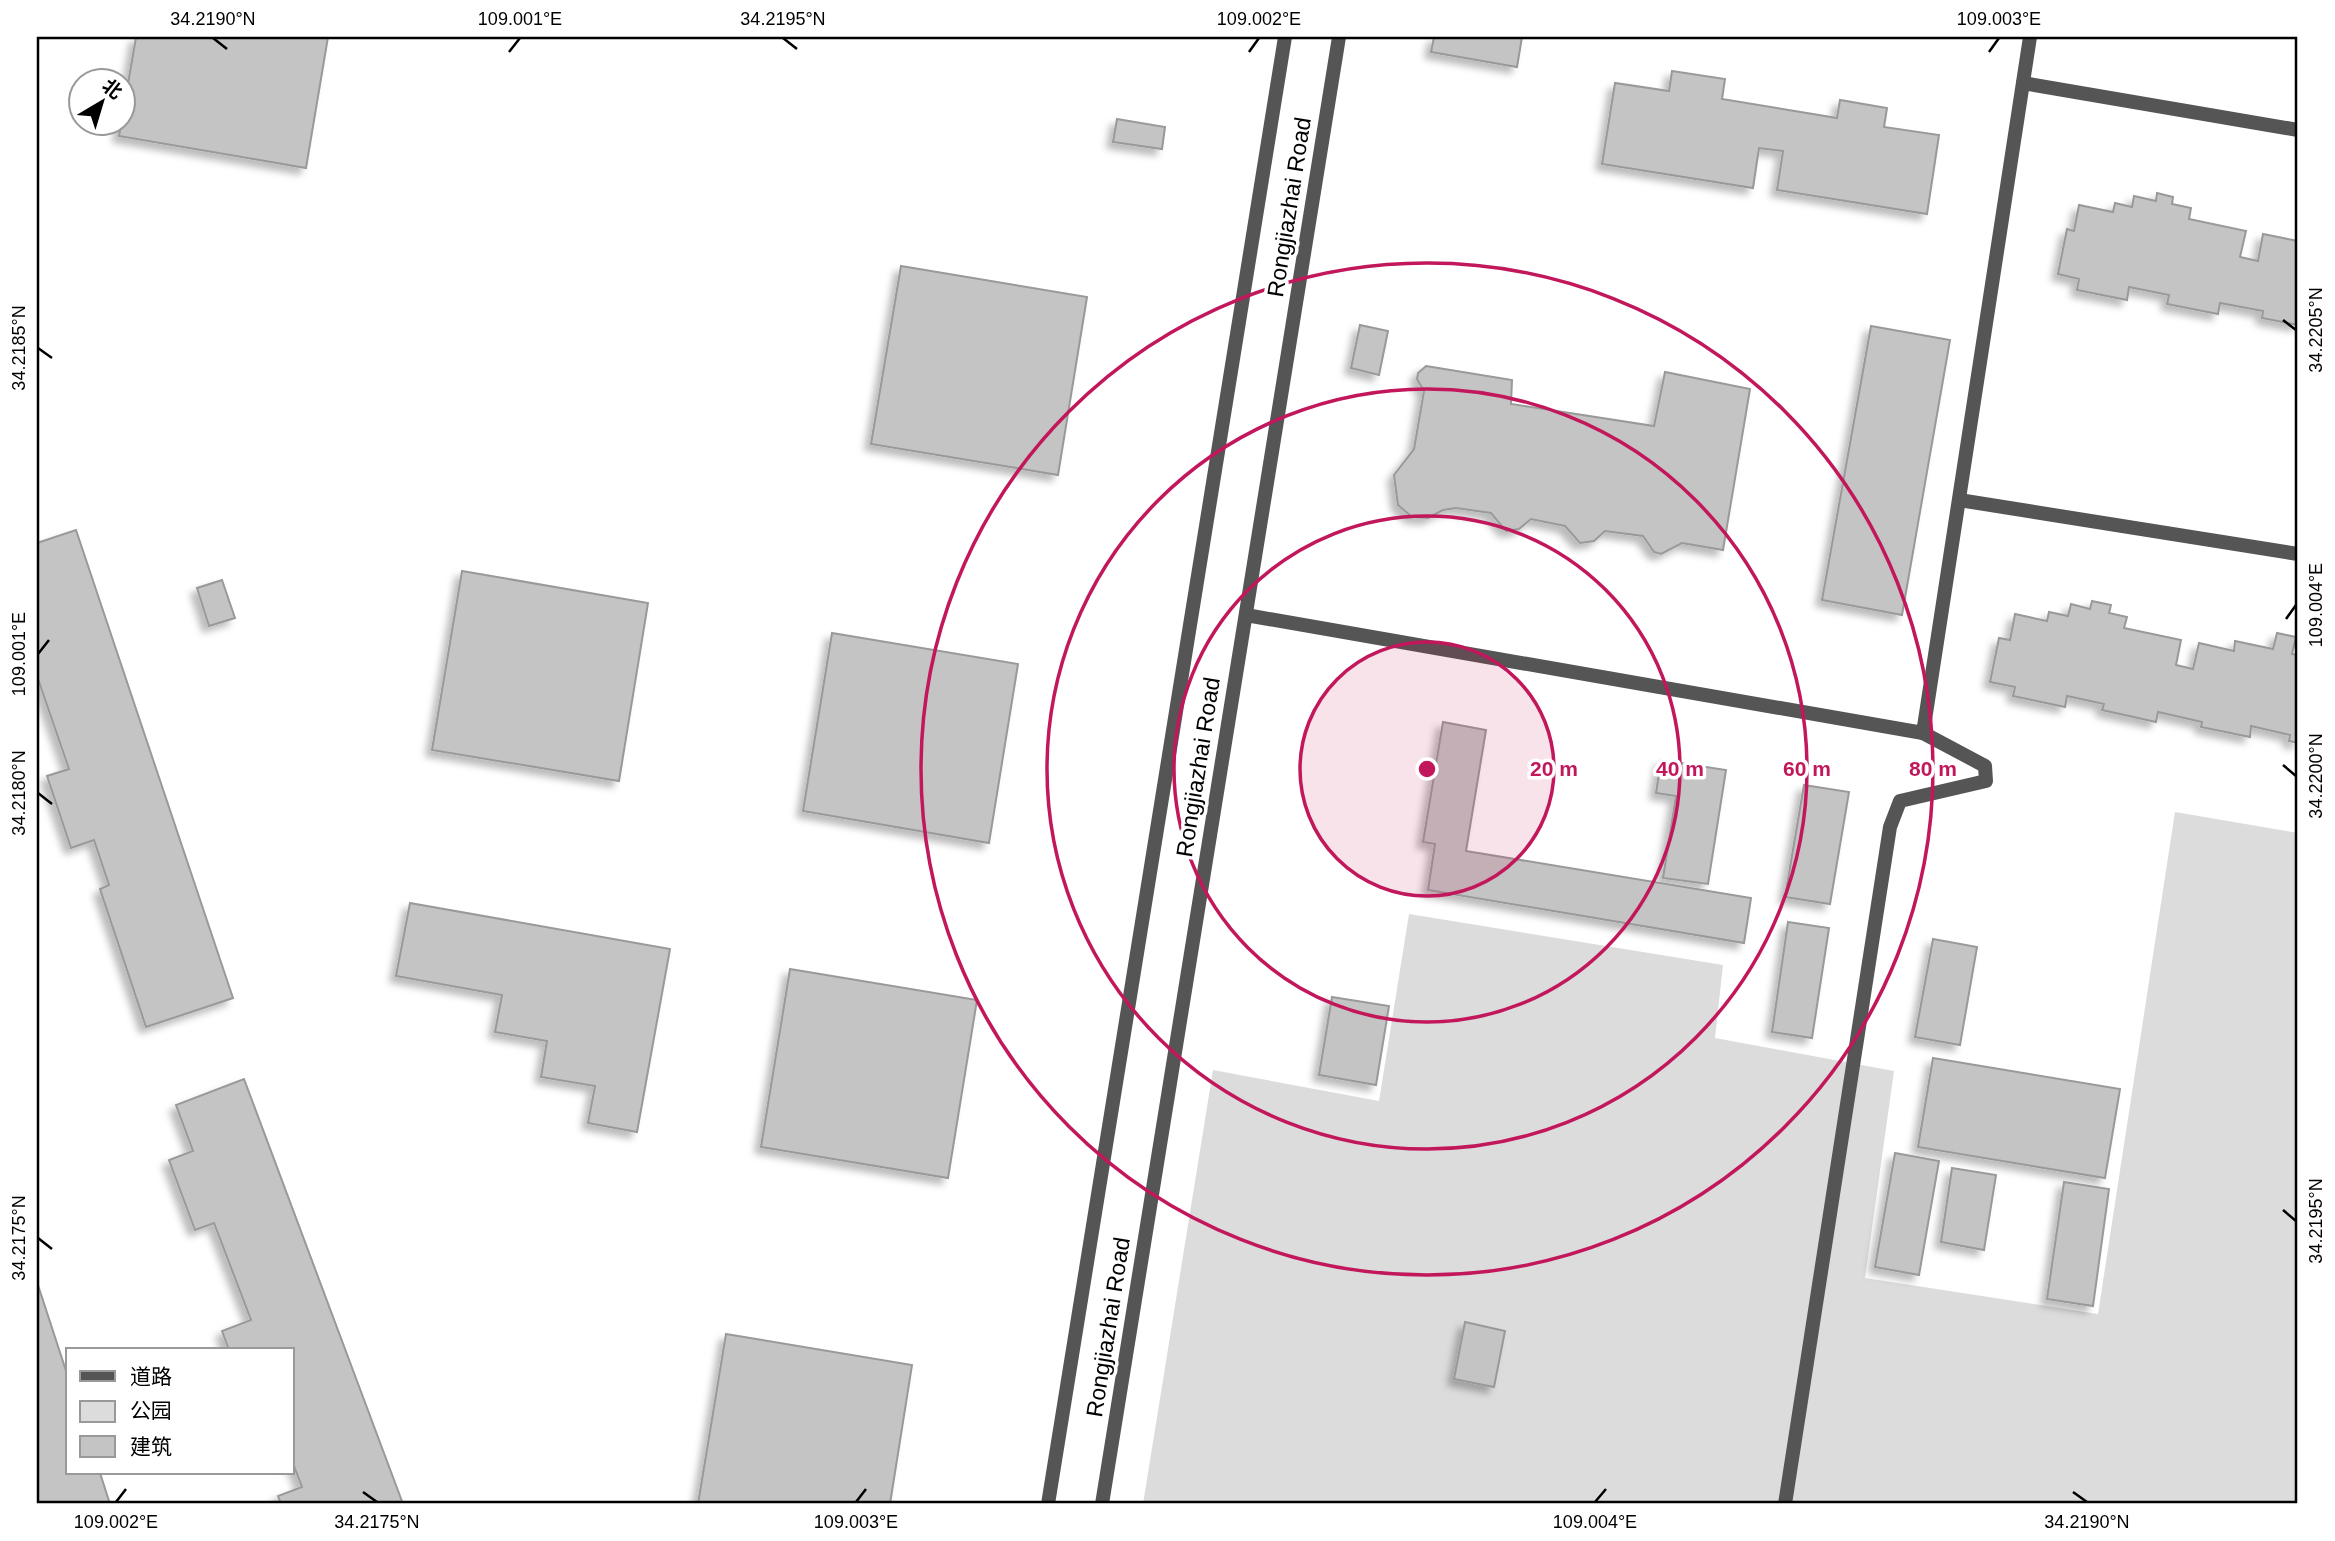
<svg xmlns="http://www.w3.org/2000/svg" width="2335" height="1541" font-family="Arial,'Noto Sans SC',sans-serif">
  <defs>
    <filter id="shadow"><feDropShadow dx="-6" dy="6" stdDeviation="3.5" flood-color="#0004"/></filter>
  </defs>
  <rect width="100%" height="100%" fill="#fff"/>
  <path fill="#dcdcdc" d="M2175 812 2298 833V1504H1143L1213 1070 1379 1101 1409 914 1723 965 1715 1038 1894 1071 1865 1278 2098 1314Z"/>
  <g fill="#c4c4c4" stroke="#999" stroke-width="2" filter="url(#shadow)">
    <path d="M136 37H328L306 168 119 136Z"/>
    <path d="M1434 37H1522L1517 67 1431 52Z"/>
    <path d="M1672 71 1725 79 1722 99 1837 118 1840 100 1887 108 1884 127 1939 135 1927 214 1777 190 1783 151 1759 148 1753 188 1602 164 1615 83 1669 91Z"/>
    <path d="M1117 119 1165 127 1162 149 1113 142Z"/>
    <path d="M2157 193 2173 197 2172 204 2191 208 2189 219 2246 231 2240 257 2258 261 2263 234 2298 241V238V325L2262 318 2263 311 2220 303 2218 314 2167 304 2169 295 2129 287 2127 300 2077 290 2079 279 2058 274 2067 229 2074 231 2079 205 2113 212 2115 203 2132 207 2134 196 2156 201Z"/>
    <path d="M901 266 1087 297 1058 475 871 444Z"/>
    <path d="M1360 325 1388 331 1379 375 1351 368Z"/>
    <path d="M1871 326 1950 340 1902 615 1822 600Z"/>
    <path d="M1426 366 1512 380 1511 404 1654 426 1665 372 1750 389 1723 550 1682 543 1661 554 1654 552 1643 536 1605 531 1594 541 1580 543 1565 526 1531 519 1519 529 1506 531 1491 513 1456 508 1443 510 1428 518 1412 517 1398 505 1394 475 1414 449 1424 391 1417 379 1418 373Z"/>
    <path d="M76 530 233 998 146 1027 100 889 109 885 94 840 71 848 47 776 69 769 37 676V543Z"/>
    <path d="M462 571 648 603 619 781 432 750Z"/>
    <path d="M222 580 235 618 209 626 197 588Z"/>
    <path d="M2092 601 2111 605 2109 613 2127 617 2124 628 2181 640 2176 665 2193 669 2199 643 2234 651 2235 641 2273 649 2277 633 2296 637 2292 654 2298 655V743L2289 741 2290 735 2251 726 2250 737 2201 727 2202 722 2158 712 2156 722 2102 710 2104 704 2067 696 2065 707 2013 696 2015 687 1990 682 1999 638 2010 640 2015 614 2047 621 2049 612 2068 616 2071 604 2090 609Z"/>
    <path d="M832 633 1018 664 989 843 803 811Z"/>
    <path d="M1443 722 1486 730 1466 851 1751 898 1744 943 1428 890 1435 844 1423 842Z"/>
    <path d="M1661 760 1726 770 1708 884 1663 878 1676 796 1656 793Z"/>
    <path d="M1804 785 1849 792 1830 904 1785 897Z"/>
    <path d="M410 903 670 949 637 1132 588 1123 595 1086 541 1077 547 1041 495 1032 502 995 396 976Z"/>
    <path d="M1788 922 1829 928 1812 1038 1772 1032Z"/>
    <path d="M1933 939 1977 947 1960 1045 1915 1037Z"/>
    <path d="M790 969 977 1000 948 1178 761 1147Z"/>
    <path d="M1332 997 1389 1006 1376 1085 1319 1075Z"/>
    <path d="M1933 1058 2120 1089 2105 1178 1918 1147Z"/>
    <path d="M244 1079 403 1504H281L278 1496 302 1487 292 1461V1350H229L222 1331 251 1320 214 1223 195 1230 169 1160 193 1151 176 1105Z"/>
    <path d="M1895 1153 1939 1161 1919 1275 1875 1267Z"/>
    <path d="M1952 1168 1996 1175 1984 1250 1941 1242Z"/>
    <path d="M2064 1182 2109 1189 2093 1306 2047 1299Z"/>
    <path d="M37 1282 68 1377V1473H100L110 1504H37Z"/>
    <path d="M1465 1322 1505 1331 1494 1387 1454 1379Z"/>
    <path d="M726 1334 912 1365 890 1504H698Z"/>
  </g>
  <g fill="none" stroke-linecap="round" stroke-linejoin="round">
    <path stroke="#555" stroke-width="14" d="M1785 1504 1890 827 1900 801 1986 781 1985 766 1923 733"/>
    <g stroke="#555" stroke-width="14">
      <path d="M2023 83 2298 130"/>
      <path d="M1959 500 2298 554"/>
      <path d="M1246 615 1923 733 2030 37"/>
    </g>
    <g stroke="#555" stroke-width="14">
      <path d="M1048 1504 1285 37"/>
      <path d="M1102 1504 1339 37"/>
    </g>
  </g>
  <path fill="none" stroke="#000" stroke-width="2.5" d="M213 38 227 49M783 38 797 49M509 52 520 38M1249 52 1259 38M1989 52 1999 38M2283 320 2296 330M38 348 52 358M2286 619 2296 605M38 654 49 640M2283 765 2296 776M38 793 52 804M2283 1210 2296 1221M38 1238 52 1249M363 1492 377 1502M2073 1492 2087 1502M116 1502 126 1489M856 1502 866 1489M1595 1502 1606 1489"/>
  <circle cx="1427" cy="769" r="127" fill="#c2185b" fill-opacity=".12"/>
  <g fill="none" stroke="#c2185b" stroke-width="3.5">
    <circle cx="1427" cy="769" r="127"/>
    <circle cx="1427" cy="769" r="253"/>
    <circle cx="1427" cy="769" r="380"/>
    <circle cx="1427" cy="769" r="506"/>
  </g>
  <g text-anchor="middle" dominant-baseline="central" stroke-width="7" stroke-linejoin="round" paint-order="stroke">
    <g font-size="23" fill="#000" stroke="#fff">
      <text transform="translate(1289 207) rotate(-81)">Rongjiazhai Road</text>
      <text transform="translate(1198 767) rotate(-81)">Rongjiazhai Road</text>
      <text transform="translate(1108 1327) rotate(-81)">Rongjiazhai Road</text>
    </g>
  </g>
  <circle cx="1427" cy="769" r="10" fill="#c2185b" stroke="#fff" stroke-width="3.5"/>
  <g font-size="21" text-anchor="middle" font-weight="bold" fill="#c2185b" stroke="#fff" stroke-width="7" stroke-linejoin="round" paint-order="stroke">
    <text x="1554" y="776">20 m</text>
    <text x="1680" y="776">40 m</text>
    <text x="1807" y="776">60 m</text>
    <text x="1933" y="776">80 m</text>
  </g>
  <rect width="2335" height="1541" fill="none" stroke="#ffffff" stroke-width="77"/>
  <rect x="66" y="1348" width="228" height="126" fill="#ffffff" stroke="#999999" stroke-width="2"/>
  <rect x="80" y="1371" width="35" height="10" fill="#555555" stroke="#999999" stroke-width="2"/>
  <text x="130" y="1384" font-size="21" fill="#000000">道路</text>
  <rect x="80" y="1401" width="35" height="21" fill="#dcdcdc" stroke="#999999" stroke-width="2"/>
  <text x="130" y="1418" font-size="21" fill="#000000">公园</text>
  <rect x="80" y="1436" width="35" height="21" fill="#c4c4c4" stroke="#999999" stroke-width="2"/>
  <text x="130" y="1454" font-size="21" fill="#000000">建筑</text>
  <g transform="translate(102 102) rotate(38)"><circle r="33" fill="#ffffff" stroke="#999999" stroke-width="2"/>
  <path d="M0-5L12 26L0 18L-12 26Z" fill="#000000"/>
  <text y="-10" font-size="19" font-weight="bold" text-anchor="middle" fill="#000000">北</text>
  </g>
  <rect x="38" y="38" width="2258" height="1464" fill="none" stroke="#000" stroke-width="2.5"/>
  <g font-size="18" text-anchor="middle" fill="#000">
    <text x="213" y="25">34.2190°N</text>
    <text x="520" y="25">109.001°E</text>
    <text x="783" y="25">34.2195°N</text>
    <text x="1259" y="25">109.002°E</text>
    <text x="1999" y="25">109.003°E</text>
    <text transform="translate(2316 330) rotate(-90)" y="6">34.2205°N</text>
    <text transform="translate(19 348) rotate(-90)" y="6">34.2185°N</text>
    <text transform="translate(2316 605) rotate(-90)" y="6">109.004°E</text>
    <text transform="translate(19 654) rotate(-90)" y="6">109.001°E</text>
    <text transform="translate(2316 776) rotate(-90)" y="6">34.2200°N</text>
    <text transform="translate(19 793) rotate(-90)" y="6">34.2180°N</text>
    <text transform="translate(2316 1221) rotate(-90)" y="6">34.2195°N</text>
    <text transform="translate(19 1238) rotate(-90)" y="6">34.2175°N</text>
    <text x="116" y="1528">109.002°E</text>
    <text x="377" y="1528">34.2175°N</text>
    <text x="856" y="1528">109.003°E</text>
    <text x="1595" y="1528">109.004°E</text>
    <text x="2087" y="1528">34.2190°N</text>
  </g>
</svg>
